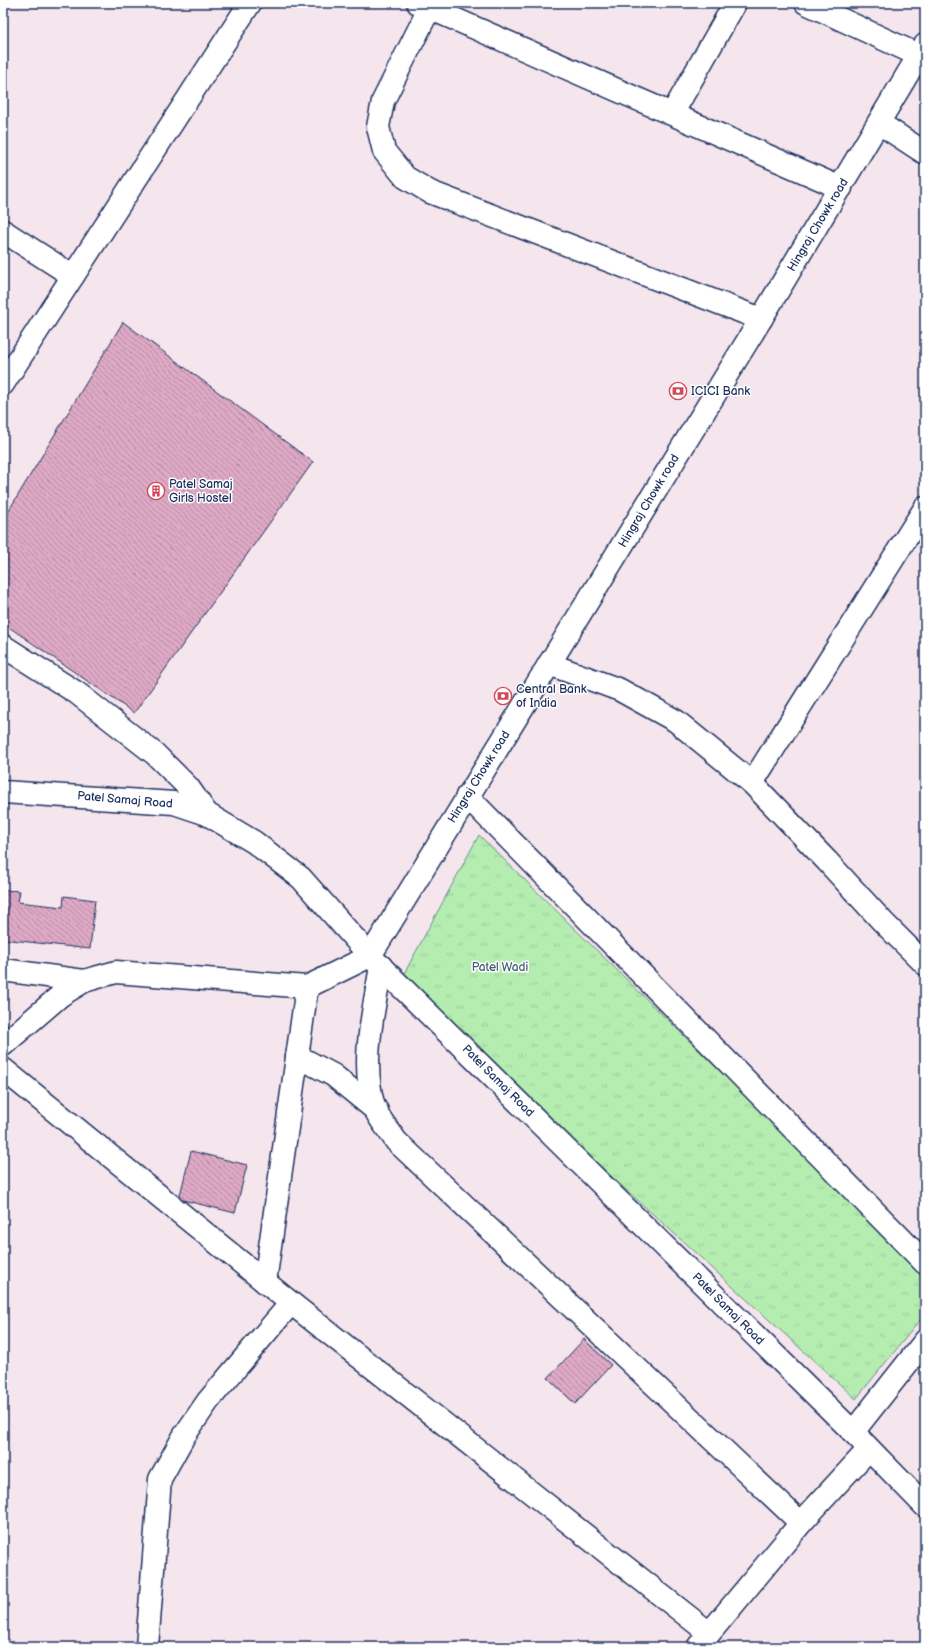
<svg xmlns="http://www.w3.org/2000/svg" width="928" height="1650" font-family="'Balsamiq Sans',sans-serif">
  <defs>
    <pattern id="park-tufts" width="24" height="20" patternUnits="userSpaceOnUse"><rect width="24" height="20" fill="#b5edb0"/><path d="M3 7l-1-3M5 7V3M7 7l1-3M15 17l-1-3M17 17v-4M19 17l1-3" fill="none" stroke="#9bcc9a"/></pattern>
    <pattern id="building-back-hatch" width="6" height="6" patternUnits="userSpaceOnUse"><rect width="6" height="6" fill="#dea9c4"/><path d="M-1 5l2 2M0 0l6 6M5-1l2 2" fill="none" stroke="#b38aa2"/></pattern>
  </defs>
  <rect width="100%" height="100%" fill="#f5e5ed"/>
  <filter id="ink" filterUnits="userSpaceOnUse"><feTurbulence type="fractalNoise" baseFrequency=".025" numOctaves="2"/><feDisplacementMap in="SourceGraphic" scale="8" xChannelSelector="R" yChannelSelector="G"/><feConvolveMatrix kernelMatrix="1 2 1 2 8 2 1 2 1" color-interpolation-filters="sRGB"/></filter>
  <g filter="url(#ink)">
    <path fill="url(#park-tufts)" stroke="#688e87" d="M479 835 925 1272V1314L856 1399 399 983Z"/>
    <g fill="url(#building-back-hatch)" stroke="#1b2f5e">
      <path d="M123 322 313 462 134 713 3 623V520Z"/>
      <path d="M3 890 20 891 18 902 63 907 64 896 95 900 90 949 3 939Z"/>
      <path d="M191 1151 247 1165 235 1213 179 1199Z"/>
      <path d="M584 1339 611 1365 575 1404 548 1378Z"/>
    </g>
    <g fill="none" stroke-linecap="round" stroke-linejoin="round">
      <defs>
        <g id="minor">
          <path d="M418 3 841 188"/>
          <path d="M432 3 383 101 378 127 384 151 405 177 430 192 761 319"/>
          <path d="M806 3 918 55"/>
          <path d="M672 114 735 3"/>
          <path d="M879 123 925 153"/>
          <path d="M3 231 73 276"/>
          <path d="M3 384 250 3"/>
          <path d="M3 646 77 693 155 754 188 787 207 814"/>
          <path d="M549 664 620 690 676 721 752 783 827 861 883 922 925 964"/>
          <path d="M752 783 925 508"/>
          <path d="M467 796 925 1263"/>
          <path d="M381 966C374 1011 360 1061 374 1107 378 1118 389 1130 396 1141L801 1523"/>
          <path d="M3 970 84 981"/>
          <path d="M3 1045 61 995 84 981 116 972 307 987 370 956"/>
          <path d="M297 1056 333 1075 377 1111"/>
          <path d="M3 1069 291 1303 709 1633"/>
          <path d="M265 1282 307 987"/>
          <path d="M853 1432 925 1341"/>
          <path d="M147 1647 160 1479 184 1436 208 1401 291 1303"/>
          <path d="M698 1647 801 1523 869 1449"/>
        </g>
        <g id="tertiary">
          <path d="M3 792 174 803 207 814 254 842 301 878 370 956 853 1432 925 1506"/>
          <path d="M370 956 761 319 925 45"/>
        </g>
      </defs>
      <use href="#minor" stroke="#1b2f5e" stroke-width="25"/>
      <use href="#tertiary" stroke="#1b2f5e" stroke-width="25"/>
      <use href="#minor" stroke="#fff" stroke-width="22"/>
      <use href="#tertiary" stroke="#fff" stroke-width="22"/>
    </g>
  </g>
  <defs>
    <symbol id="bank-ring" viewBox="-11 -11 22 22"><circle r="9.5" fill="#fff" stroke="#d1495b" stroke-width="1.5"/><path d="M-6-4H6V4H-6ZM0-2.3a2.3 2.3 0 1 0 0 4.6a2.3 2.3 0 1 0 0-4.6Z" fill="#d1495b"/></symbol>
    <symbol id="building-ring" viewBox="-11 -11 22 22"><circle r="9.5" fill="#fff" stroke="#d1495b" stroke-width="1.5"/><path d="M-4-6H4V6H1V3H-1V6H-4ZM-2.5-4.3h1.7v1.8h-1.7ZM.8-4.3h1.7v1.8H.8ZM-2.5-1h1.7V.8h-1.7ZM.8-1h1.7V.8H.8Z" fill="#d1495b"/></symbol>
  </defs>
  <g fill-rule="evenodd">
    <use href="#bank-ring" x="668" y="381" width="20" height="20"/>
    <use href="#building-ring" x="146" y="481" width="20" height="20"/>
    <use href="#bank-ring" x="493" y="686" width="20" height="20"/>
  </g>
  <g text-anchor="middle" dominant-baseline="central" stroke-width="3" stroke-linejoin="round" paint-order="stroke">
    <g font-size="12" fill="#1b2f5e" stroke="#fff">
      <text transform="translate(818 225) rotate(-59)">Hingraj Chowk road</text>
      <text transform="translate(649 501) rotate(-59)">Hingraj Chowk road</text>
      <text transform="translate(479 777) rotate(-58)">Hingraj Chowk road</text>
      <text transform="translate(125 800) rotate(5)">Patel Samaj Road</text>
      <text transform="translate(498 1081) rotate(45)">Patel Samaj Road</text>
      <text transform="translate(728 1309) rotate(45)">Patel Samaj Road</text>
    </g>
    <g font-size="12" fill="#1b2f5e" stroke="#fff" text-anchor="start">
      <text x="691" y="391">ICICI Bank</text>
      <text x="169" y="484">Patel Samaj<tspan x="169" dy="14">Girls Hostel</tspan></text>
      <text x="516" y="689">Central Bank<tspan x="516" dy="14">of India</tspan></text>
    </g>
    <g font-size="12" fill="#425e72" stroke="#fff">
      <text x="500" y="967">Patel Wadi</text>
    </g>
  </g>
  <rect width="928" height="1650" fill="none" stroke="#fff" stroke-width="16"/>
  <rect x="8" y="8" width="912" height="1634" fill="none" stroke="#1b2f5e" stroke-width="1.5" filter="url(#ink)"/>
</svg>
